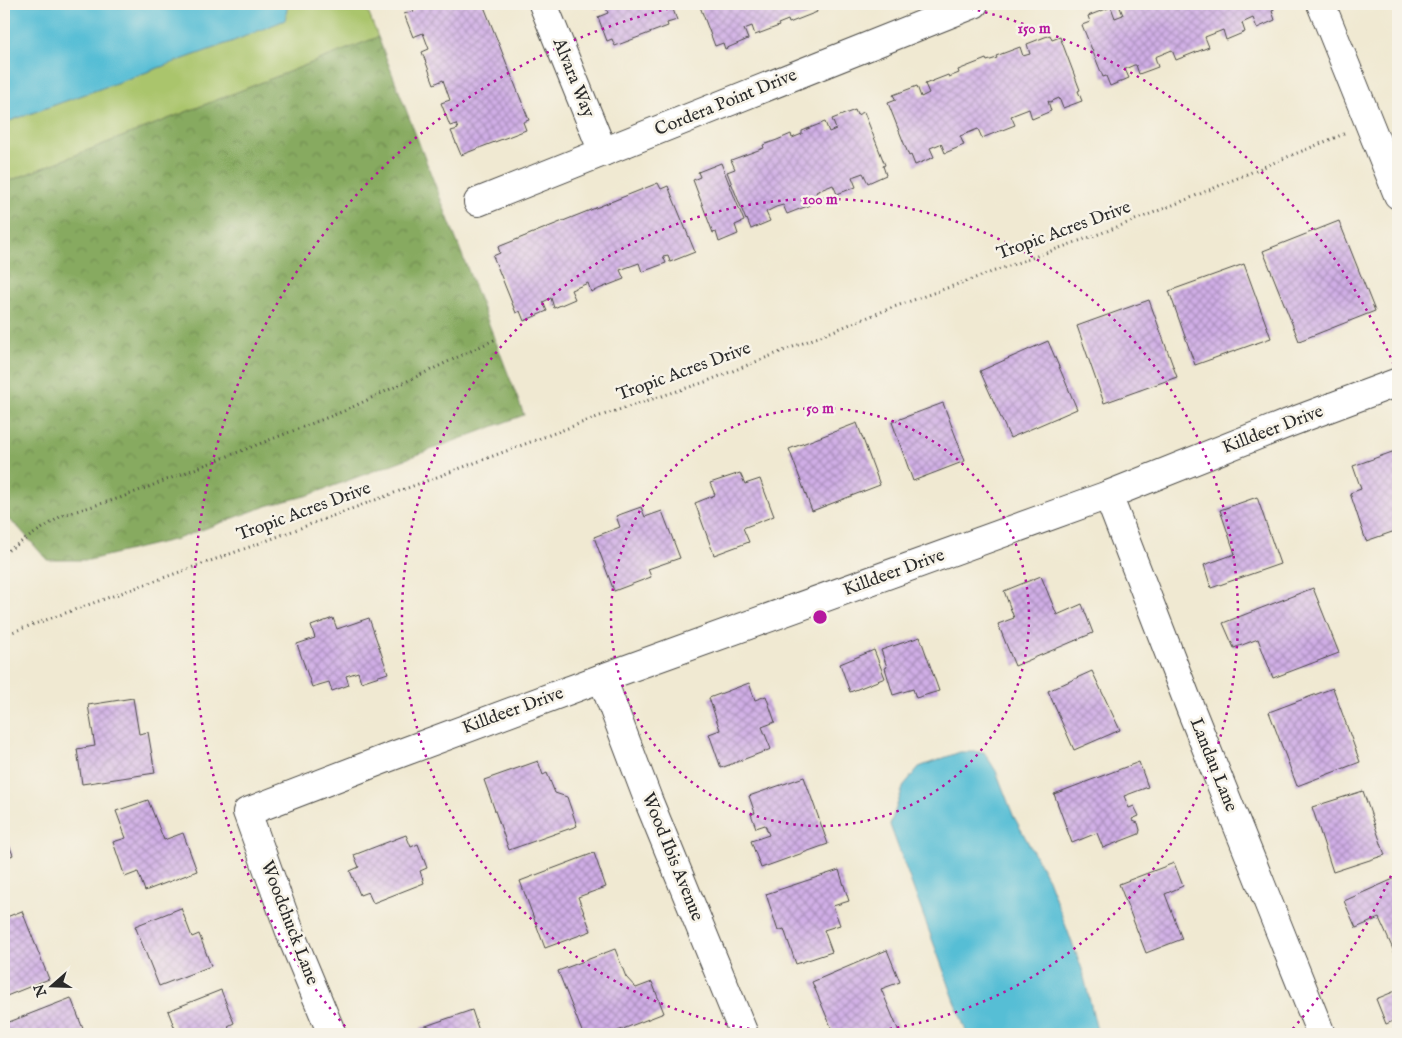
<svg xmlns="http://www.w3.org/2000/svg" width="1402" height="1038" font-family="'IM FELL English',serif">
  <defs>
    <pattern id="forest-crowns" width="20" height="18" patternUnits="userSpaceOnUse" patternTransform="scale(1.25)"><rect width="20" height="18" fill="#87aa60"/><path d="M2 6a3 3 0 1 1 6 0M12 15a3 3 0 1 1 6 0" fill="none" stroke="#6f8b4f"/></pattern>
    <pattern id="building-cross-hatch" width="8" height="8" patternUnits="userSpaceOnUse" patternTransform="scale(1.25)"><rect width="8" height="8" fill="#d0aee6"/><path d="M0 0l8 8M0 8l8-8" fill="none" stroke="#a98ebb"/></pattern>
  </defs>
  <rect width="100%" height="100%" fill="#f7f3e8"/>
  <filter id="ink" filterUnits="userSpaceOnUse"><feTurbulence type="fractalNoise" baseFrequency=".02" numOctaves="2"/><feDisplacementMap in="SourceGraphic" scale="10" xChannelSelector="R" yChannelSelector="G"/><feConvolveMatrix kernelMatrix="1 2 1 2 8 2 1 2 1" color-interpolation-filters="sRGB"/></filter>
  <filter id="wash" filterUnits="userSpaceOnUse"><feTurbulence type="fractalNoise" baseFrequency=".0096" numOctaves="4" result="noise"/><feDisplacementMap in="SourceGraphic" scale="20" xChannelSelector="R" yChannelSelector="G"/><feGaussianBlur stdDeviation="1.12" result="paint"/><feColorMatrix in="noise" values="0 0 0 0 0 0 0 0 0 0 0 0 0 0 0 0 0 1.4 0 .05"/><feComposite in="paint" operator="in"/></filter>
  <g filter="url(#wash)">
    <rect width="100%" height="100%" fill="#f0e9d2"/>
    <path fill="#aac56c" stroke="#6a784c" d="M288 4H365L378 37 4 183V123L231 42 284 20Z"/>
    <path fill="url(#forest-crowns)" stroke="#596a46" d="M378 37 524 415 309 495 266 506 177 539 89 560H47L19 528 4 516V183Z"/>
    <g fill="#57bed5" stroke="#417480">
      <path d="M4 4H288L285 20 231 42 4 123Z"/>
      <path d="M960 752H984L996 771 1013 815 1048 879 1082 969 1098 1034H967L890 825 904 785 919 767Z"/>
    </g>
    <g id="blocks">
      <g fill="url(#building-cross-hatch)">
        <path d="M400 4H483L529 120 523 122 526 130 461 155 451 131 458 129 456 124 450 126 441 103 450 100 443 80 434 84 422 52 429 49 423 33 413 37 404 14 414 11 411 4 401 8Z"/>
        <path d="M593 4H631L623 8 633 4H671L677 20 667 23 668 26 615 46 612 39 607 41 598 17 608 13 605 5 595 9Z"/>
        <path d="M699 4H835L816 9 817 12 789 23 788 20 778 24 779 26 755 35 752 26 744 29 748 39 725 49 723 43 715 46Z"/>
        <path d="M1123 4H1272L1274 10 1272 11 1275 20 1257 28 1253 18 1242 23 1245 32 1226 40 1223 30 1205 37 1209 47 1176 60 1172 50 1155 57 1158 67 1139 74 1136 65H1134L1125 69 1129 78 1110 86 1106 76 1103 77 1082 25 1090 22 1088 16 1111 7 1115 18 1123 15 1119 5Z"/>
        <path d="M1050 35 1052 40 1060 37 1080 90 1078 91 1082 101 1063 108 1059 98 1050 102 1048 101 1051 111 1032 119 1029 109 1011 116 1015 125 982 138 978 129 960 136 964 145 945 153 941 143 940 144 930 148 934 157 915 165 911 155 909 156 888 103 896 100 893 95 917 86 921 97 929 93 925 84 948 75 949 77 959 73 958 70 986 59 987 61 997 58 996 56 1020 47 1023 56 1030 54 1027 44Z"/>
        <path d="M855 110 857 115 864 112 885 165 883 166 886 175 868 183 863 173 852 177 856 187 837 194 833 185 823 189 816 192 820 201 787 214 783 205 776 207 766 212 770 221 751 229 747 219 746 220 727 172 735 169 731 160 764 148 763 145 777 140 791 134 792 138 802 134V131L825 122 829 132 836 129 832 119Z"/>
        <path d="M721 163 744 221 735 225 738 234 719 242 716 232 713 233 693 180 700 177 698 172Z"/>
        <path d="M658 183 661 189 668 186 695 252 670 262 668 255 663 256 666 263 642 272 639 263 620 270 624 279 591 292 588 283 571 290 575 299 554 308 551 298 543 302 547 311 524 321 520 311 516 313 493 256 500 253 498 247Z"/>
        <path d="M1339 221 1375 311 1299 341 1263 251Z"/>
        <path d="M1244 264 1271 338 1195 365 1169 291Z"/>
        <path d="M1149 300 1177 377 1104 403 1077 326Z"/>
        <path d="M1048 341 1077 409 1010 438 980 371Z"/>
        <path d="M943 403 965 461 913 481 892 422Z"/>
        <path d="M857 423 880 485 812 511 789 449Z"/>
        <path d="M1395 451 1398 459V530L1366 541 1350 493 1361 489 1353 466Z"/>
        <path d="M740 473 745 484 760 479 774 516 743 528 749 542 714 555 695 503 715 495 710 483Z"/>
        <path d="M1257 497 1280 564 1211 588 1204 565 1235 554 1220 510Z"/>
        <path d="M641 507 645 517 662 511 680 558 648 569 651 577 614 591 594 537 620 527 616 516Z"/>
        <path d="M1041 576 1057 615 1082 604 1093 633 1015 666 998 624 1014 618 1004 591Z"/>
        <path d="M1313 588 1339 653 1273 678 1258 639 1234 648 1223 623Z"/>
        <path d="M333 618 337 629 369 618 388 673 361 682 358 672 346 676 349 685 332 691 329 682 312 687 297 644 315 638 311 626Z"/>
        <path d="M920 637 939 691 916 698 913 689 893 695 885 668 887 667 881 650Z"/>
        <path d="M874 650 885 678 850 692 840 664Z"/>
        <path d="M1092 671 1120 730 1074 750 1048 691Z"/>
        <path d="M749 683 755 700 766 696 775 722 762 727 771 749 721 768 709 734 720 730 709 698Z"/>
        <path d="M1333 688 1360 762 1297 786 1269 712Z"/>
        <path d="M133 698 139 734 148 732 155 773 82 784 77 749 95 746 88 705Z"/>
        <path d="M538 761 543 775 547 773 555 793 567 797 577 826 509 850 484 780Z"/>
        <path d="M1139 762 1148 787 1124 796 1129 808 1134 806 1139 816 1132 819 1133 821 1138 823 1140 830 1139 834 1103 848 1097 833 1072 843 1054 794Z"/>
        <path d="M804 777 828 844 761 868 751 841 769 835 765 825 756 828 751 814 755 813 749 796Z"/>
        <path d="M1363 791 1385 855 1333 872 1312 807Z"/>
        <path d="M148 800 164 840 183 833 197 871 145 891 138 872 125 877 113 842 126 838 116 811Z"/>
        <path d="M4 833 13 855 4 859Z"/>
        <path d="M406 835 411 847 418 844 427 868 420 871 424 883 373 903 368 892 360 895 350 871 359 867 354 855Z"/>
        <path d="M594 853 606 887 578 897 591 931 545 948 520 881Z"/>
        <path d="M1174 863 1183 886 1165 894 1182 939 1146 953 1119 884Z"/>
        <path d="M839 870 849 901 833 906 840 925 824 930 832 952 796 964 784 929 778 931 766 894Z"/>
        <path d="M1398 877V955L1396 956 1379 918 1356 928 1344 901Z"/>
        <path d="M181 908 192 937 199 934 211 966 159 986 135 926Z"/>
        <path d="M22 911 49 979 4 997V918Z"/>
        <path d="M615 949 626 977 636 988 652 982 664 1013 610 1034H583L558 971Z"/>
        <path d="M887 950 900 982 881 989 900 1034H834L812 982Z"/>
        <path d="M221 990 234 1023 228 1026 231 1034H177L168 1011Z"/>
        <path d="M1398 990V1019L1386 1024 1376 999Z"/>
        <path d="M71 998 85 1034H4V1024Z"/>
        <path d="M472 1010 480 1034H422L420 1028Z"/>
      </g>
    </g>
  </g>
  <g filter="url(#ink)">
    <use href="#blocks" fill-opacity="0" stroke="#494844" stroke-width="1"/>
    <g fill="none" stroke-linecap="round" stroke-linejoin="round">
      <defs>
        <g id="street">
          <path d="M543 4 603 152"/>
          <path d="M1321 4 1398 195"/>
          <path d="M478 202 974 4"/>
          <path d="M1108 495 1191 710 1321 1034"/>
          <path d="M602 678 649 802 744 1034"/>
          <path d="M332 1034 293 940 247 812 390 757 602 678 1108 495 1286 424 1398 382"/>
        </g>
      </defs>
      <use href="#street" stroke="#494844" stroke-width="30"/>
      <g stroke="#494844" stroke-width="3" stroke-dasharray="1 4" stroke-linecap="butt">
        <path d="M4 553 63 515 120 498 344 411 496 339"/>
        <path d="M4 635 255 545 600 416 705 382 891 308 1107 231 1188 199 1280 160 1344 134"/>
      </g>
      <use href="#street" stroke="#fff" stroke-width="28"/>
    </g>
  </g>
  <g fill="none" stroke="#b5179e" stroke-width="2.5" stroke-dasharray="2.5 5">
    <circle cx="820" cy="617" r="209"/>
    <path d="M794 1034A418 418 0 1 1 846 1034"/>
    <path d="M1397 862A627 627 0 0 1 1290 1032M350 1032A627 627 0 0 1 684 5M956 5A627 627 0 0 1 1397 372"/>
  </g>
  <g text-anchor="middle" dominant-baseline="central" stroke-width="5" stroke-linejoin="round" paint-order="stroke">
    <g font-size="18" fill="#2b2b2b" stroke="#f7f3e8">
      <text transform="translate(573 78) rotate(68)">Alvara Way</text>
      <text transform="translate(726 103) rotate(-22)">Cordera Point Drive</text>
      <text transform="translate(1064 231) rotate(-20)">Tropic Acres Drive</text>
      <text transform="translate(684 372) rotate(-20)">Tropic Acres Drive</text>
      <text transform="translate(1273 430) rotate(-21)">Killdeer Drive</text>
      <text transform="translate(304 512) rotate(-20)">Tropic Acres Drive</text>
      <text transform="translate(894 573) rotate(-20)">Killdeer Drive</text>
      <text transform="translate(513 711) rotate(-20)">Killdeer Drive</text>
      <text transform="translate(1213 765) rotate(68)">Landau Lane</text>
      <text transform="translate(672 857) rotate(68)">Wood Ibis Avenue</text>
      <text transform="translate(289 923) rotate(69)">Woodchuck Lane</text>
    </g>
  </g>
  <circle cx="820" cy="617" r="8" fill="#b5179e" stroke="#f7f3e8" stroke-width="2.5"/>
  <g font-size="15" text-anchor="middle" font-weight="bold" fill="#b5179e" stroke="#f7f3e8" stroke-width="5" stroke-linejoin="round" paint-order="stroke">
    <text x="1034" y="33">150 m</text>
    <text x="820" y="204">100 m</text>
    <text x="820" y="413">50 m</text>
  </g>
  <rect width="1402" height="1038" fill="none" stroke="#f7f3e8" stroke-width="20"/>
  <g transform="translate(52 986) rotate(250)" stroke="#f7f3e8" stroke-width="4" paint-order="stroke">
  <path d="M0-4L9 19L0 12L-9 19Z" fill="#2b2b2b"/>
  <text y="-8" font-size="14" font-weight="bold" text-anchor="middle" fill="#2b2b2b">N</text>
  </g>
</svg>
